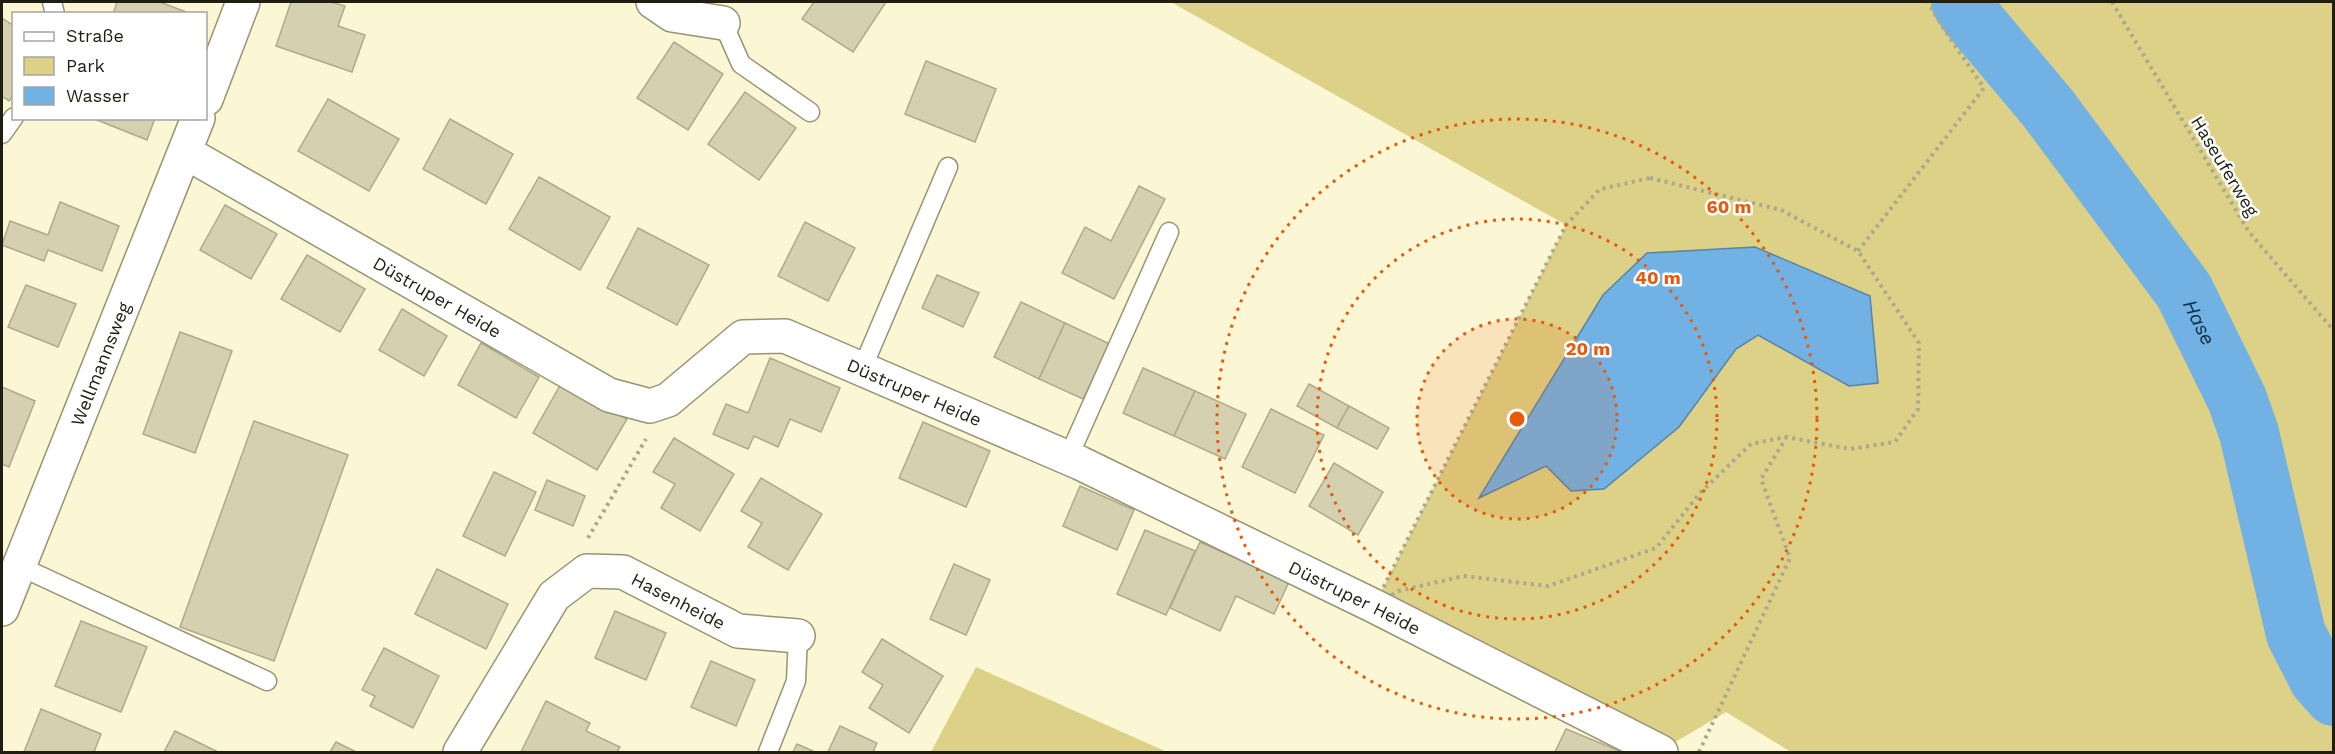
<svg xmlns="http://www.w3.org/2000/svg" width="2335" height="754" font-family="'Work Sans',sans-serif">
  <rect width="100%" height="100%" fill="#fbf6d4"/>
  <g fill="#dcd186">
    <path d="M1171 2H2333V752H1791L1726 712 1660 751 1374 606 1566 225Z"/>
    <path d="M976 667 1167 752H931Z"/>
  </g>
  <path fill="#71b1e4" stroke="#5885a5" stroke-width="1.5" d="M1755 247 1870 296 1878 383 1849 386 1758 335 1736 349 1679 427 1604 489 1571 491 1546 466 1479 498 1603 295 1647 253Z"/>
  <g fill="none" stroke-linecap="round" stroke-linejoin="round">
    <path stroke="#71b1e4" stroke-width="60" id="s1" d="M1961 2 1968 13 2047 107 2184 291 2237 399 2249 433 2296 634 2319 679 2334 696"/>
  </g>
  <g fill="#d5d1b0" stroke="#aeaa8a" stroke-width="1.5">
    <path d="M117 2H160L186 12 185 14H113Z"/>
    <path d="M291 2H331L345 6 338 26 365 35 352 72 276 46Z"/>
    <path d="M814 2H886L853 52 802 19Z"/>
    <path d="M2 18 14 26V94L9 101 2 96Z"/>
    <path d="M674 42 723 74 688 130 637 98Z"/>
    <path d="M926 61 996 89 975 142 905 114Z"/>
    <path d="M745 92 796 128 759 180 708 144Z"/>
    <path d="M328 99 399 139 369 191 298 151Z"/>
    <path d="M92 118H155L147 140Z"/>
    <path d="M450 119 513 154 486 204 423 169Z"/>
    <path d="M539 177 610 217 580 270 509 229Z"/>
    <path d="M1139 186 1165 199 1114 299 1062 273 1085 227 1111 241Z"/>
    <path d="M60 202 119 226 102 271 48 250 44 261 2 245 10 221 48 235Z"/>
    <path d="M225 205 277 234 251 279 200 250Z"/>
    <path d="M805 222 855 248 828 301 778 276Z"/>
    <path d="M638 228 709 265 677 325 607 288Z"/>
    <path d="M307 255 365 289 340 332 281 299Z"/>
    <path d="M937 275 979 293 963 327 922 308Z"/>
    <path d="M26 285 76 304 58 347 8 327Z"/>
    <path d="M1021 302 1065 323 1039 379 994 357Z"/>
    <path d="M402 309 447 336 424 376 379 350Z"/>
    <path d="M1065 323 1110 344 1083 399 1039 379Z"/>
    <path d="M180 332 232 351 195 453 143 434Z"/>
    <path d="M481 343 539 377 516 418 458 385Z"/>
    <path d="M770 358 840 388 821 432 790 419 778 447 754 436 748 449 713 434 726 404 748 413Z"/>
    <path d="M1143 368 1195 391 1174 436 1123 413Z"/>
    <path d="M562 382 627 419 597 470 533 433Z"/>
    <path d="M1309 384 1349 406 1337 428 1297 406Z"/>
    <path d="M2 387 35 401 9 467 2 464Z"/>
    <path d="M1195 391 1246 414 1225 459 1174 436Z"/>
    <path d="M1349 406 1389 428 1377 449 1337 428Z"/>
    <path d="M1271 409 1324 435 1295 493 1242 467Z"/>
    <path d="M254 421 348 455 274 661 180 627Z"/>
    <path d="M923 422 990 451 966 507 899 478Z"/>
    <path d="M674 438 734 474 700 531 661 508 675 484 653 472Z"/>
    <path d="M1334 463 1383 492 1358 535 1309 506Z"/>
    <path d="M494 472 536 492 505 556 463 536Z"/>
    <path d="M761 478 822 514 788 570 748 547 762 523 741 511Z"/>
    <path d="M547 480 585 496 573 526 535 510Z"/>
    <path d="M1080 486 1134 510 1117 550 1063 526Z"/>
    <path d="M1145 530 1195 551 1166 615 1117 594Z"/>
    <path d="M1200 542 1289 582 1274 614 1236 596 1220 631 1170 608Z"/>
    <path d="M954 564 990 580 966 635 930 619Z"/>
    <path d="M437 569 508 604 486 649 415 614Z"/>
    <path d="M615 611 666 633 646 680 595 658Z"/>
    <path d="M81 621 147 647 121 712 55 686Z"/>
    <path d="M882 639 943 676 909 733 869 708 883 685 862 672Z"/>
    <path d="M384 648 439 676 413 728 370 706 375 696 362 690Z"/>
    <path d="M711 661 755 680 736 726 691 707Z"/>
    <path d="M546 701 590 723 586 731 620 747 617 752H521Z"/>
    <path d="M41 709 101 734 94 752H24Z"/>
    <path d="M840 726 877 743 873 752H828Z"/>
    <path d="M1566 729 1622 752H1555Z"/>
    <path d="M175 731 218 752H164Z"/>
    <path d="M336 742 356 752H330Z"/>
    <path d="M797 744 815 752H793Z"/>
  </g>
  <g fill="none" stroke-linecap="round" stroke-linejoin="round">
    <defs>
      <g id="service">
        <path d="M52 2 55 14"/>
        <path d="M723 23 741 64 810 112"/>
        <path d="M2 134 14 117"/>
        <path d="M862 369 948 167"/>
        <path d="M1068 458 1169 232"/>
        <path d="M19 566 267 681"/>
        <path d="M768 752 796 681 798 636"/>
      </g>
      <g id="minor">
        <path d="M653 2 672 15 723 23"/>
        <path d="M206 99 243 2"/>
        <path id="s2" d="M185 152 609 395 650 406 668 400 743 337 785 336 1080 463 1374 606 1661 752"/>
        <path id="s3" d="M2 609 198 118"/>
        <path id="s4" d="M460 752 554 596 587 571 623 572 738 631 798 636"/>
      </g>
    </defs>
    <use href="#service" stroke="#979374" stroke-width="21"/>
    <use href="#minor" stroke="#979374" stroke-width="36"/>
    <g stroke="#aca88e" stroke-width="4" stroke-dasharray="3 4.5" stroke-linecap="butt">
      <path d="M2112 2 2249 232 2334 331"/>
      <path d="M1650 178 1781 210 1858 251 1919 343 1918 409 1895 442 1850 449 1786 437 1751 444 1700 493 1656 548 1548 586 1464 576 1398 591 1374 606 1566 225 1600 189Z"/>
      <path d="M1858 251 1984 88 1945 31 1928 2"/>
      <path d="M588 538 646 439"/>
      <path d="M1699 752 1790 558 1761 479 1786 438"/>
    </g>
    <use href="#service" stroke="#fff" stroke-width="18"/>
    <use href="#minor" stroke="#fff" stroke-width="33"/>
  </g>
  <circle cx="1517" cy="419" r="100" fill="#e8590c" fill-opacity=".12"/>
  <g fill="none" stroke="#e8590c" stroke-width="3" stroke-dasharray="3 6">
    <circle cx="1517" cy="419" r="100"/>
    <circle cx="1517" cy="419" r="200"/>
    <circle cx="1517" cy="419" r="300"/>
  </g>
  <g text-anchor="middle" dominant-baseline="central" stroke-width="5" stroke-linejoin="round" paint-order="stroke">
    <g font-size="18" fill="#1f1e11" stroke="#fff">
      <text transform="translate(2225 166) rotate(59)">Haseuferweg</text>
      <text stroke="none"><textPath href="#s2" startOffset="291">Düstruper Heide</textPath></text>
      <text stroke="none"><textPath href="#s3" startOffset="264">Wellmannsweg</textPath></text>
      <text stroke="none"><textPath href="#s2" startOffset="831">Düstruper Heide</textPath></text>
      <text stroke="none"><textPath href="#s2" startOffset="1317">Düstruper Heide</textPath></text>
      <text stroke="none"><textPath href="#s4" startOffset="322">Hasenheide</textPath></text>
    </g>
    <g font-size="20" font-style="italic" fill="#102c42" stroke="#fff">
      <text stroke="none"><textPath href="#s1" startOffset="400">Hase</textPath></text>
    </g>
  </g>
  <circle cx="1517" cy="419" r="9" fill="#e8590c" stroke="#fff" stroke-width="3"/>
  <g font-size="18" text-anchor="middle" font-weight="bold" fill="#e8590c" stroke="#fff" stroke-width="5" stroke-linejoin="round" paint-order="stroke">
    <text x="1729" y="213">60 m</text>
    <text x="1658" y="284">40 m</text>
    <text x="1588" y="355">20 m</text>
  </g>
  <rect width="2335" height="754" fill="none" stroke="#1f1e11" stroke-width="6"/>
  <rect x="12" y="12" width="195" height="108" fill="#ffffff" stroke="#a5a5a0" stroke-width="1.5"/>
  <rect x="24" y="32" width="30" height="9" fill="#ffffff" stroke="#a5a5a0" stroke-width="1.5"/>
  <text x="66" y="42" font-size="18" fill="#1f1e11">Straße</text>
  <rect x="24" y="57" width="30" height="18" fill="#dcd186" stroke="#a5a5a0" stroke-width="1.5"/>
  <text x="66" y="72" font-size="18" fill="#1f1e11">Park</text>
  <rect x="24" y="87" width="30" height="18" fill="#71b1e4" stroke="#a5a5a0" stroke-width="1.5"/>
  <text x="66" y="102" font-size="18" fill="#1f1e11">Wasser</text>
</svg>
